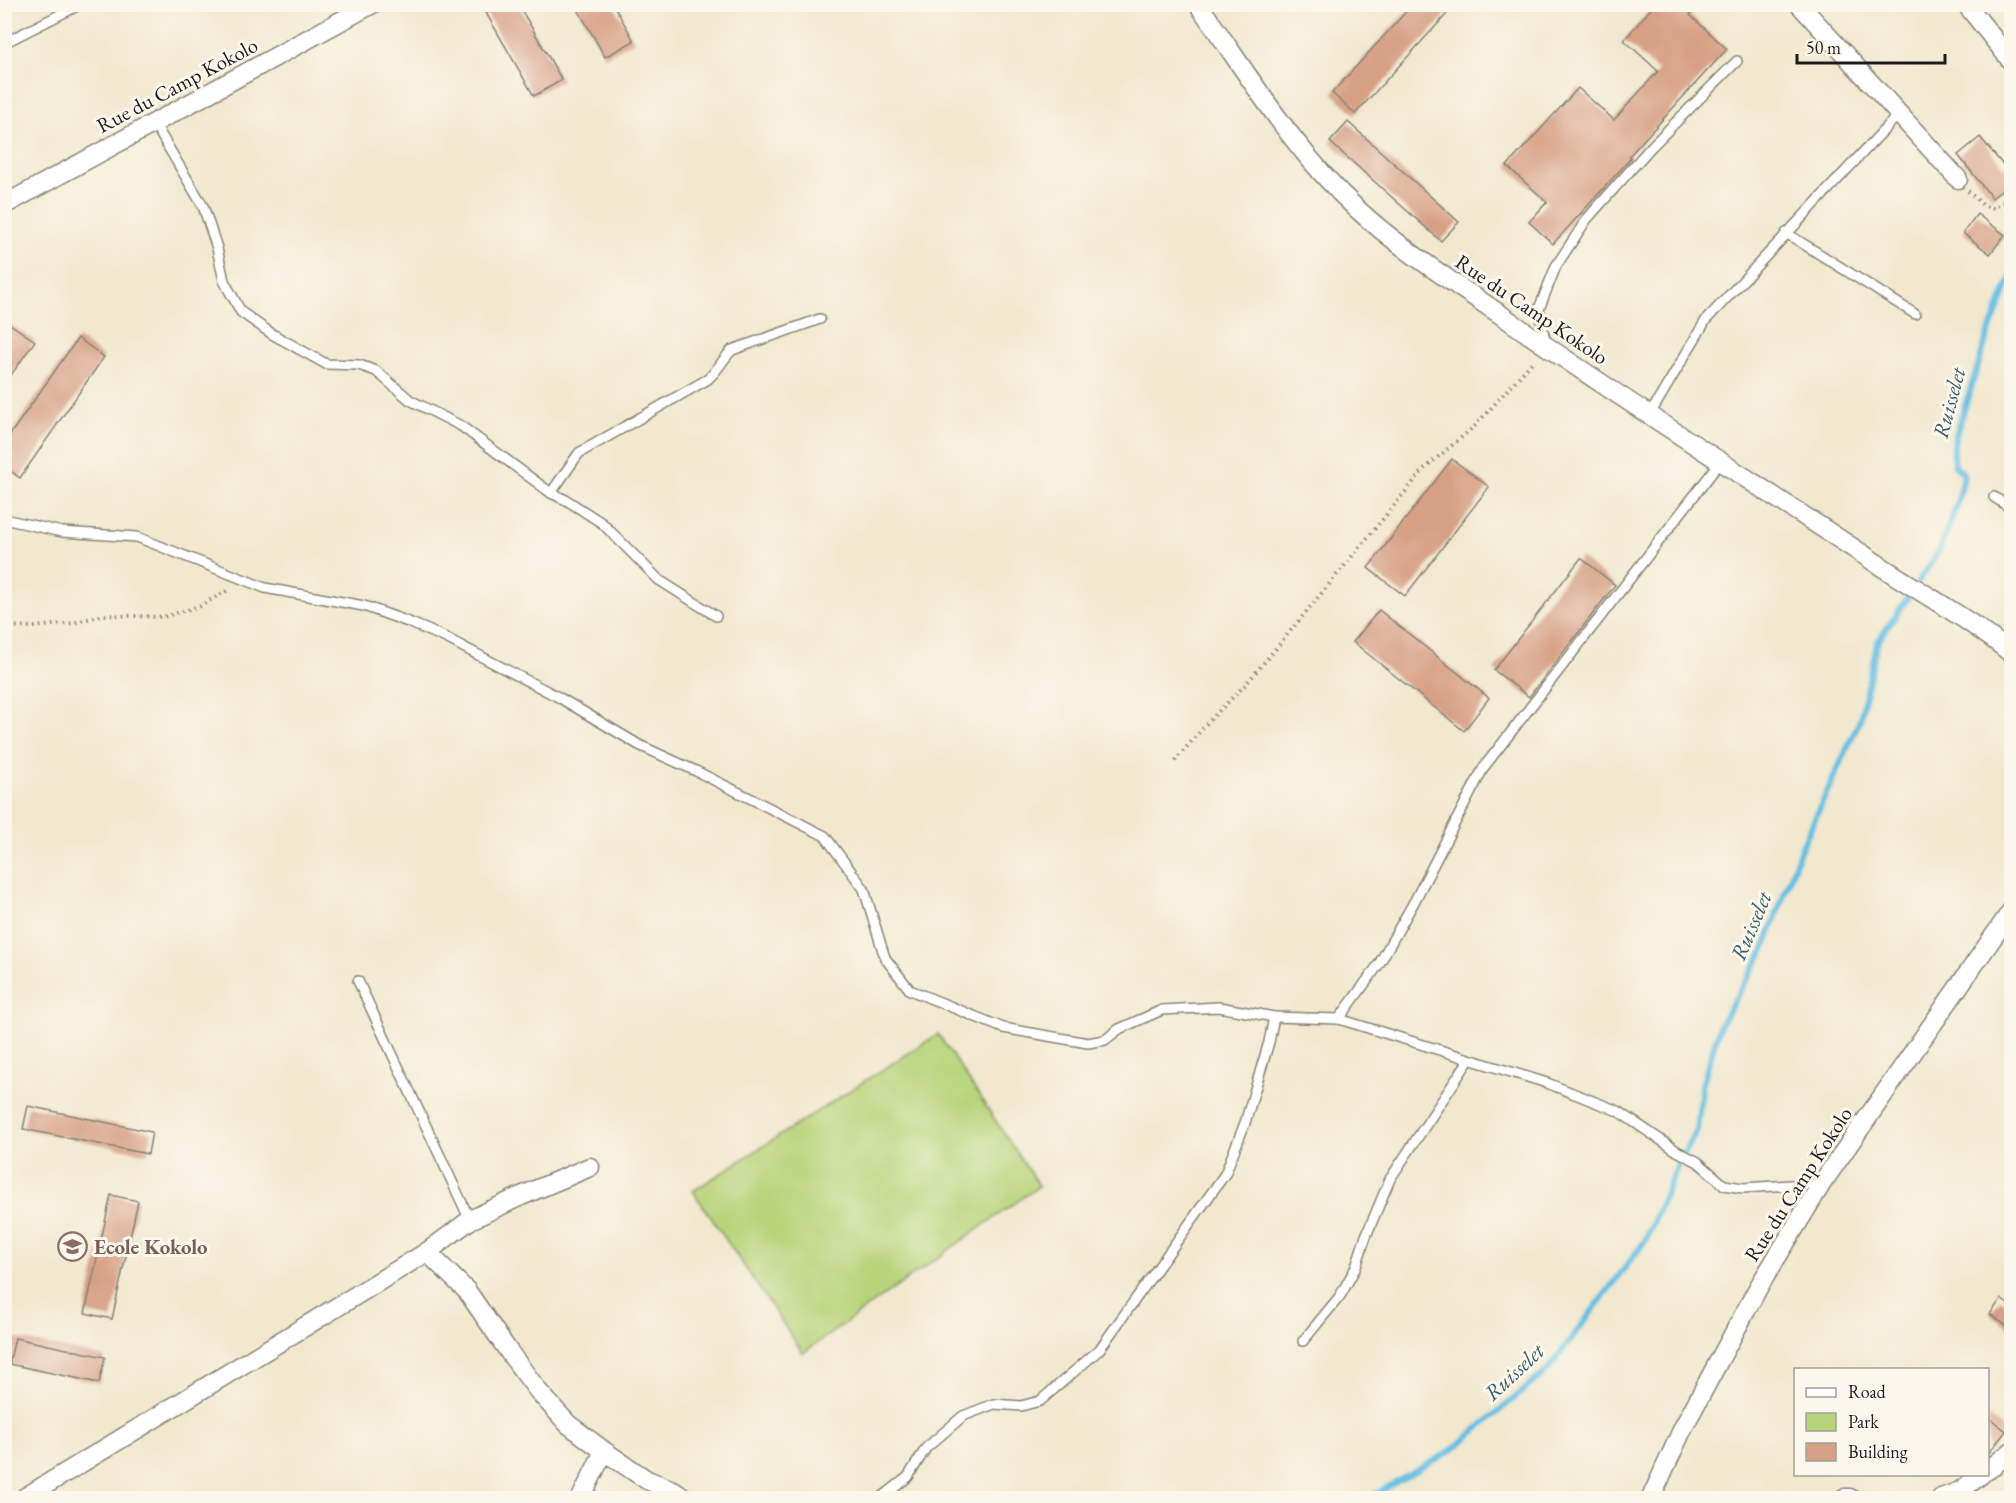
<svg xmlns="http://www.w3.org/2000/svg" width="2016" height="1503" font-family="'EB Garamond',serif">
  <rect width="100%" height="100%" fill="#fbf7ec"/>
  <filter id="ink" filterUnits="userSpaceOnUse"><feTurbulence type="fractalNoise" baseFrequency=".0167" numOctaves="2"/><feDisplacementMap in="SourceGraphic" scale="12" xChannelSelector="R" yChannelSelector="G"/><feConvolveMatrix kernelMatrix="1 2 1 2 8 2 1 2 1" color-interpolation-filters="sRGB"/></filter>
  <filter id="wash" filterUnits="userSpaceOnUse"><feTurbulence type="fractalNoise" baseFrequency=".008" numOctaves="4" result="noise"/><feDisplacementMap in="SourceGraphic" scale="24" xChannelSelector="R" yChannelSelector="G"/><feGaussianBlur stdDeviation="1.35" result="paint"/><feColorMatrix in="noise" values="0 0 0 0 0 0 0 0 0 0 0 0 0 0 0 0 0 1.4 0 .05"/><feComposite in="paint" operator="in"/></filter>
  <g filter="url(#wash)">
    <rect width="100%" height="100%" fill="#f1e8ce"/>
    <path fill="#b8d47a" stroke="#6a784b" stroke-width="1.5" d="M938 1034 1039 1186 803 1353 693 1191Z"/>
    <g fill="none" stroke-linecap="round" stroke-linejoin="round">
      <path stroke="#64bfe2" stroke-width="6" d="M1369 1498 1452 1450 1547 1371 1645 1241 1681 1158 1697 1130 1702 1086 1720 1025 1763 952 1800 851 1860 720 1877 643 1937 554C1949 528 1960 501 1964 474L1954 465V441L1987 337 2012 274"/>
    </g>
    <g id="blocks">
      <g fill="#d7a085">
        <path d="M505 4H518L562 80 534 96 486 13Z"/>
        <path d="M575 4H613L634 41 605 57Z"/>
        <path d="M1413 4H1456L1355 114 1332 93Z"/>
        <path d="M1655 4H1700L1690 15 1727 49 1629 156 1631 158 1553 244 1529 222 1547 202 1507 166 1578 88 1614 120 1658 71 1624 40Z"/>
        <path d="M1348 122 1459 222 1441 241 1330 142Z"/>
        <path d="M1980 137 2012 176V182L1992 198 1958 155Z"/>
        <path d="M1977 214 2005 235 1990 254 1963 233Z"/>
        <path d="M4 320 35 341 4 385Z"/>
        <path d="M78 338 104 357 20 478 4 466V443Z"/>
        <path d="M1452 459 1489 487 1405 596 1368 568Z"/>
        <path d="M1581 558 1615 585 1529 697 1494 670Z"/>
        <path d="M1379 610 1489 698 1464 731 1353 642Z"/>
        <path d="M28 1106 152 1132 148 1154 23 1129Z"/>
        <path d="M111 1195 138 1201 112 1319 85 1313Z"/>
        <path d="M2001 1299 2012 1307V1330L1990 1314Z"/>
        <path d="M15 1338 105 1357 99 1383 9 1364Z"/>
        <path d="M1988 1417 2006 1431 1988 1454Z"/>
      </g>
    </g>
  </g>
  <g filter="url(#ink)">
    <use href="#blocks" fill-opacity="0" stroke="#868275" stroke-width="1.5"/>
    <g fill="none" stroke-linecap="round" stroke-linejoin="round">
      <defs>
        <g id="service">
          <path d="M4 43 81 4"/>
          <path d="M154 123 203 206 217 248 224 281 241 312 272 334 326 364 359 365 376 371 410 400 461 426 551 493 568 501 602 523 659 580 716 616"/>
          <path d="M1786 233 1915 314"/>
          <path d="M1546 345 1539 309 1556 266 1587 219 1651 147 1737 61"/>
          <path d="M1649 416 1706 320 1898 115"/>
          <path d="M551 493 579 453 708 379C718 370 723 359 732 350L820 319"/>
          <path d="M1994 497 2012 509"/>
          <path d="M4 519 62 532 137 537 265 588 364 606 411 623 446 638 560 698 639 745 696 771 825 836 864 889 885 958 910 990 1003 1028 1088 1043 1105 1040 1119 1029 1162 1010 1219 1007 1274 1017 1339 1019 1547 1083 1618 1111 1677 1151 1698 1162 1724 1185 1743 1188 1822 1183"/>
          <path d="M358 981 470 1220"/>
          <path d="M1339 1019 1379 964 1414 902 1484 767 1721 461"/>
          <path d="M1303 1341 1340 1296 1355 1269 1366 1236 1390 1179 1469 1060"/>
          <path d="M881 1498 908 1477 926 1448 963 1416 994 1404 1021 1406 1040 1401 1099 1350 1225 1174 1245 1123 1269 1042 1274 1017"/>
        </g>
        <g id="minor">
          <path d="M1198 4C1248 74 1293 150 1357 209 1405 253 1461 287 1514 324 1633 407 1755 483 1876 563 1921 593 1970 619 2012 654"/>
          <path d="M1799 4 1958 179"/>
          <path d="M1966 4 2012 62"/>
          <path d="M4 205 372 4"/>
          <path d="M427 1252 467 1291 509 1352 539 1392 568 1424 604 1451 647 1480 675 1491 685 1498"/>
          <path d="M1988 1470 2012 1451"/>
          <path d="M24 1498 427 1252 470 1220 521 1196 590 1167"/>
          <path d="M581 1498 604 1451"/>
          <path d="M1651 1498 1683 1428 1758 1288 1822 1183 2012 910"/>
          <path d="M1844 1498H1850"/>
          <path d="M1941 1498 1960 1491 1982 1474"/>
        </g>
      </defs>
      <use href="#service" stroke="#868275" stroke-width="12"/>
      <use href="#minor" stroke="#868275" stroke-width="21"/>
      <g stroke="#868275" stroke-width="4" stroke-dasharray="1.5 4.5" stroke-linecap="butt">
        <path d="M1968 191 1984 206 1994 208 2012 197"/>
        <path d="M4 626 33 627 73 623 103 615 163 617 200 606 230 589"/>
        <path d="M1175 761 1209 721 1245 685 1278 646 1425 468 1475 426 1534 360"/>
      </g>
      <use href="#service" stroke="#fff" stroke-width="9"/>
      <use href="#minor" stroke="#fff" stroke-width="18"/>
    </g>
  </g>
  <defs>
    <symbol id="school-ring" viewBox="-11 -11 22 22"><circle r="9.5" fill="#fbf7ec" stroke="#8d6e63" stroke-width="1.5"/><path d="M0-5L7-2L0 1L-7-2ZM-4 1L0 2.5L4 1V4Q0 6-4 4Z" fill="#8d6e63"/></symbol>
  </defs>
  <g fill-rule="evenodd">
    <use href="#school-ring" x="56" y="1230" width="33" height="33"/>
  </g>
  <g text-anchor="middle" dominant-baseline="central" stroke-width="6" stroke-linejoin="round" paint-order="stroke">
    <g font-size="21" fill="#1c1c1c" stroke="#fbf7ec">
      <text transform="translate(177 85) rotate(-28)">Rue du Camp Kokolo</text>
      <text transform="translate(1532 309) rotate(34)">Rue du Camp Kokolo</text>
      <text transform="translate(1798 1184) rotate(-57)">Rue du Camp Kokolo</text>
    </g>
    <g font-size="21" font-weight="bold" fill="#785e54" stroke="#fbf7ec" text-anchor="start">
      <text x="94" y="1246">Ecole Kokolo</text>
    </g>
    <g font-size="22" font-style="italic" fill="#395d6b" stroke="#fbf7ec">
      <text transform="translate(1949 403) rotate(-75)">Ruisselet</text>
      <text transform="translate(1751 926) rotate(-67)">Ruisselet</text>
      <text transform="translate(1514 1372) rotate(-43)">Ruisselet</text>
    </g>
  </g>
  <rect width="2016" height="1503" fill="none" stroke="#fbf7ec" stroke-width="24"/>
  <rect x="1794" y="1368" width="195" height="108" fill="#fbf7ec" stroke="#a29f99" stroke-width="1.5"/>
  <rect x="1806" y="1388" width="30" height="9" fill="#ffffff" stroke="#a29f99" stroke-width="1.5"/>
  <text x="1848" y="1398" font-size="18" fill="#1c1c1c">Road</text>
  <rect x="1806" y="1413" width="30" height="18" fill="#b8d47a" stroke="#a29f99" stroke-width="1.5"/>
  <text x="1848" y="1428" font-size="18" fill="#1c1c1c">Park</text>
  <rect x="1806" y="1443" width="30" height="18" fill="#d7a085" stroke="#a29f99" stroke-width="1.5"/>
  <text x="1848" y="1458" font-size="18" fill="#1c1c1c">Building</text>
  <path d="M1797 54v9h148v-9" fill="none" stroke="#1c1c1c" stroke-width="3"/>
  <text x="1806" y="54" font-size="18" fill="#1c1c1c" stroke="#fbf7ec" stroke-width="4.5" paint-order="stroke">50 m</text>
</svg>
